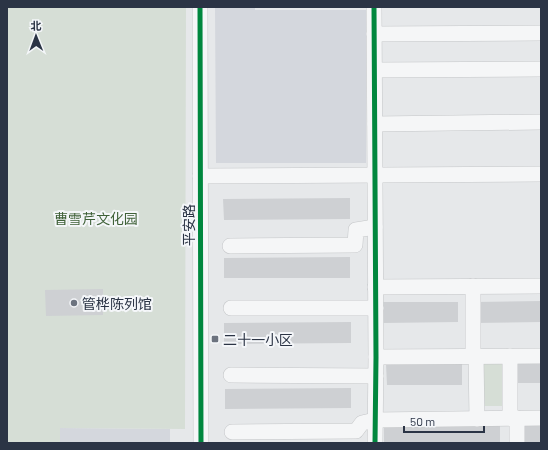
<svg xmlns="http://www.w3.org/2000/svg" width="548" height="450" font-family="Barlow,'Noto Sans SC',sans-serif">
  <rect width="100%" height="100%" fill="#e6e8ea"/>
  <g fill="#d4d7dd">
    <path d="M215 7H255V10H366V163H216Z"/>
    <path d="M60 428 170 429V443H60Z"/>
  </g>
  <g fill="#d6ded6">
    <path d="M7 7H186L185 429 60 428V443H7Z"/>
    <path d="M485 359 505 364 506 406H482V365Z"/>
  </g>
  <g fill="#ced0d3">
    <path d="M350 198V219L224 220 223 199Z"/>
    <path d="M350 257V278H224V258Z"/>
    <path d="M103 289V315L46 316 45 290Z"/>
    <path d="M541 301V322L475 323V302Z"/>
    <path d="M383 302H458V322L383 323Z"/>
    <path d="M351 322V343L224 344V323Z"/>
    <rect x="515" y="362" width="26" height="21"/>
    <path d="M386 364H462V385H387Z"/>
    <path d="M351 388V408L225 409V389Z"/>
    <path d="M500 425V443H384V426Z"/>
    <path d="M518 425H541V443H519Z"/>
  </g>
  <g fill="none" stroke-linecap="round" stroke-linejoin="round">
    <defs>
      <g id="minor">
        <path d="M200 7 201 443"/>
        <path d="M374 7 376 357 375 443"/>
        <path d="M374 34 541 33"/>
        <path d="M375 70 541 69"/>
        <path d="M375 124 541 122"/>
        <path d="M200 176 541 174"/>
        <path d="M230 246 355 245 356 230 375 227"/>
        <path d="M375 287 541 286"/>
        <path d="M231 308H376"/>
        <path d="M473 356V286"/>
        <path d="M476 356 477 419"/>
        <path d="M510 356V418"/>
        <path d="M376 357 541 356"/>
        <path d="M231 375 376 376"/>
        <path d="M517 418V443"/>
        <path d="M232 432 356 431 362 423 375 420 541 418"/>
      </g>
    </defs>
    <use href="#minor" stroke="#c4c6c8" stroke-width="16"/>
    <use href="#minor" stroke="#f5f6f7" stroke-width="15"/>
    <defs>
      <g id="cycleway">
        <path d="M200 7 201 443"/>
        <path d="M374 7 376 357 375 443"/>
      </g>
    </defs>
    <use href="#cycleway" stroke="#f4f6f9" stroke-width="8"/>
    <use href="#cycleway" stroke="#00873e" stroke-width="5"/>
  </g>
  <g fill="#6c737f" stroke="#f4f6f9" stroke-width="1.5">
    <circle cx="74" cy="303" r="4"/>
    <rect x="211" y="335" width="8" height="8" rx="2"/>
  </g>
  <g text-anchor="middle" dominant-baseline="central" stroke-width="4" stroke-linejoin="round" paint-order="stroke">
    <g font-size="14" fill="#3f6138" stroke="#f4f6f9">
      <text x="96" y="218">曹雪芹文化园</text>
    </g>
    <g font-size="14" fill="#2b3445" stroke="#f4f6f9">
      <text transform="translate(188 225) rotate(-90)">平安路</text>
    </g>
    <g font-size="14" fill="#2b3445" stroke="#f4f6f9" text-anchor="start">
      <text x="82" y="303">管桦陈列馆</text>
      <text x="223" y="339">二十一小区</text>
    </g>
  </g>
  <rect width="548" height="450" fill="none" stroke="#2b3445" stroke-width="16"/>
  <g transform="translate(36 36) rotate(359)" stroke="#f4f6f9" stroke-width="3" paint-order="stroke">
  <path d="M0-3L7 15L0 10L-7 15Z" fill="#2b3445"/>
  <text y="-6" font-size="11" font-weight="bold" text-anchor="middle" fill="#2b3445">北</text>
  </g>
  <path d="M404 426v6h80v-6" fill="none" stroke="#2b3445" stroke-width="2"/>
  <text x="410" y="426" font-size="12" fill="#2b3445" stroke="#f4f6f9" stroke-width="3" paint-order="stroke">50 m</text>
</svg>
